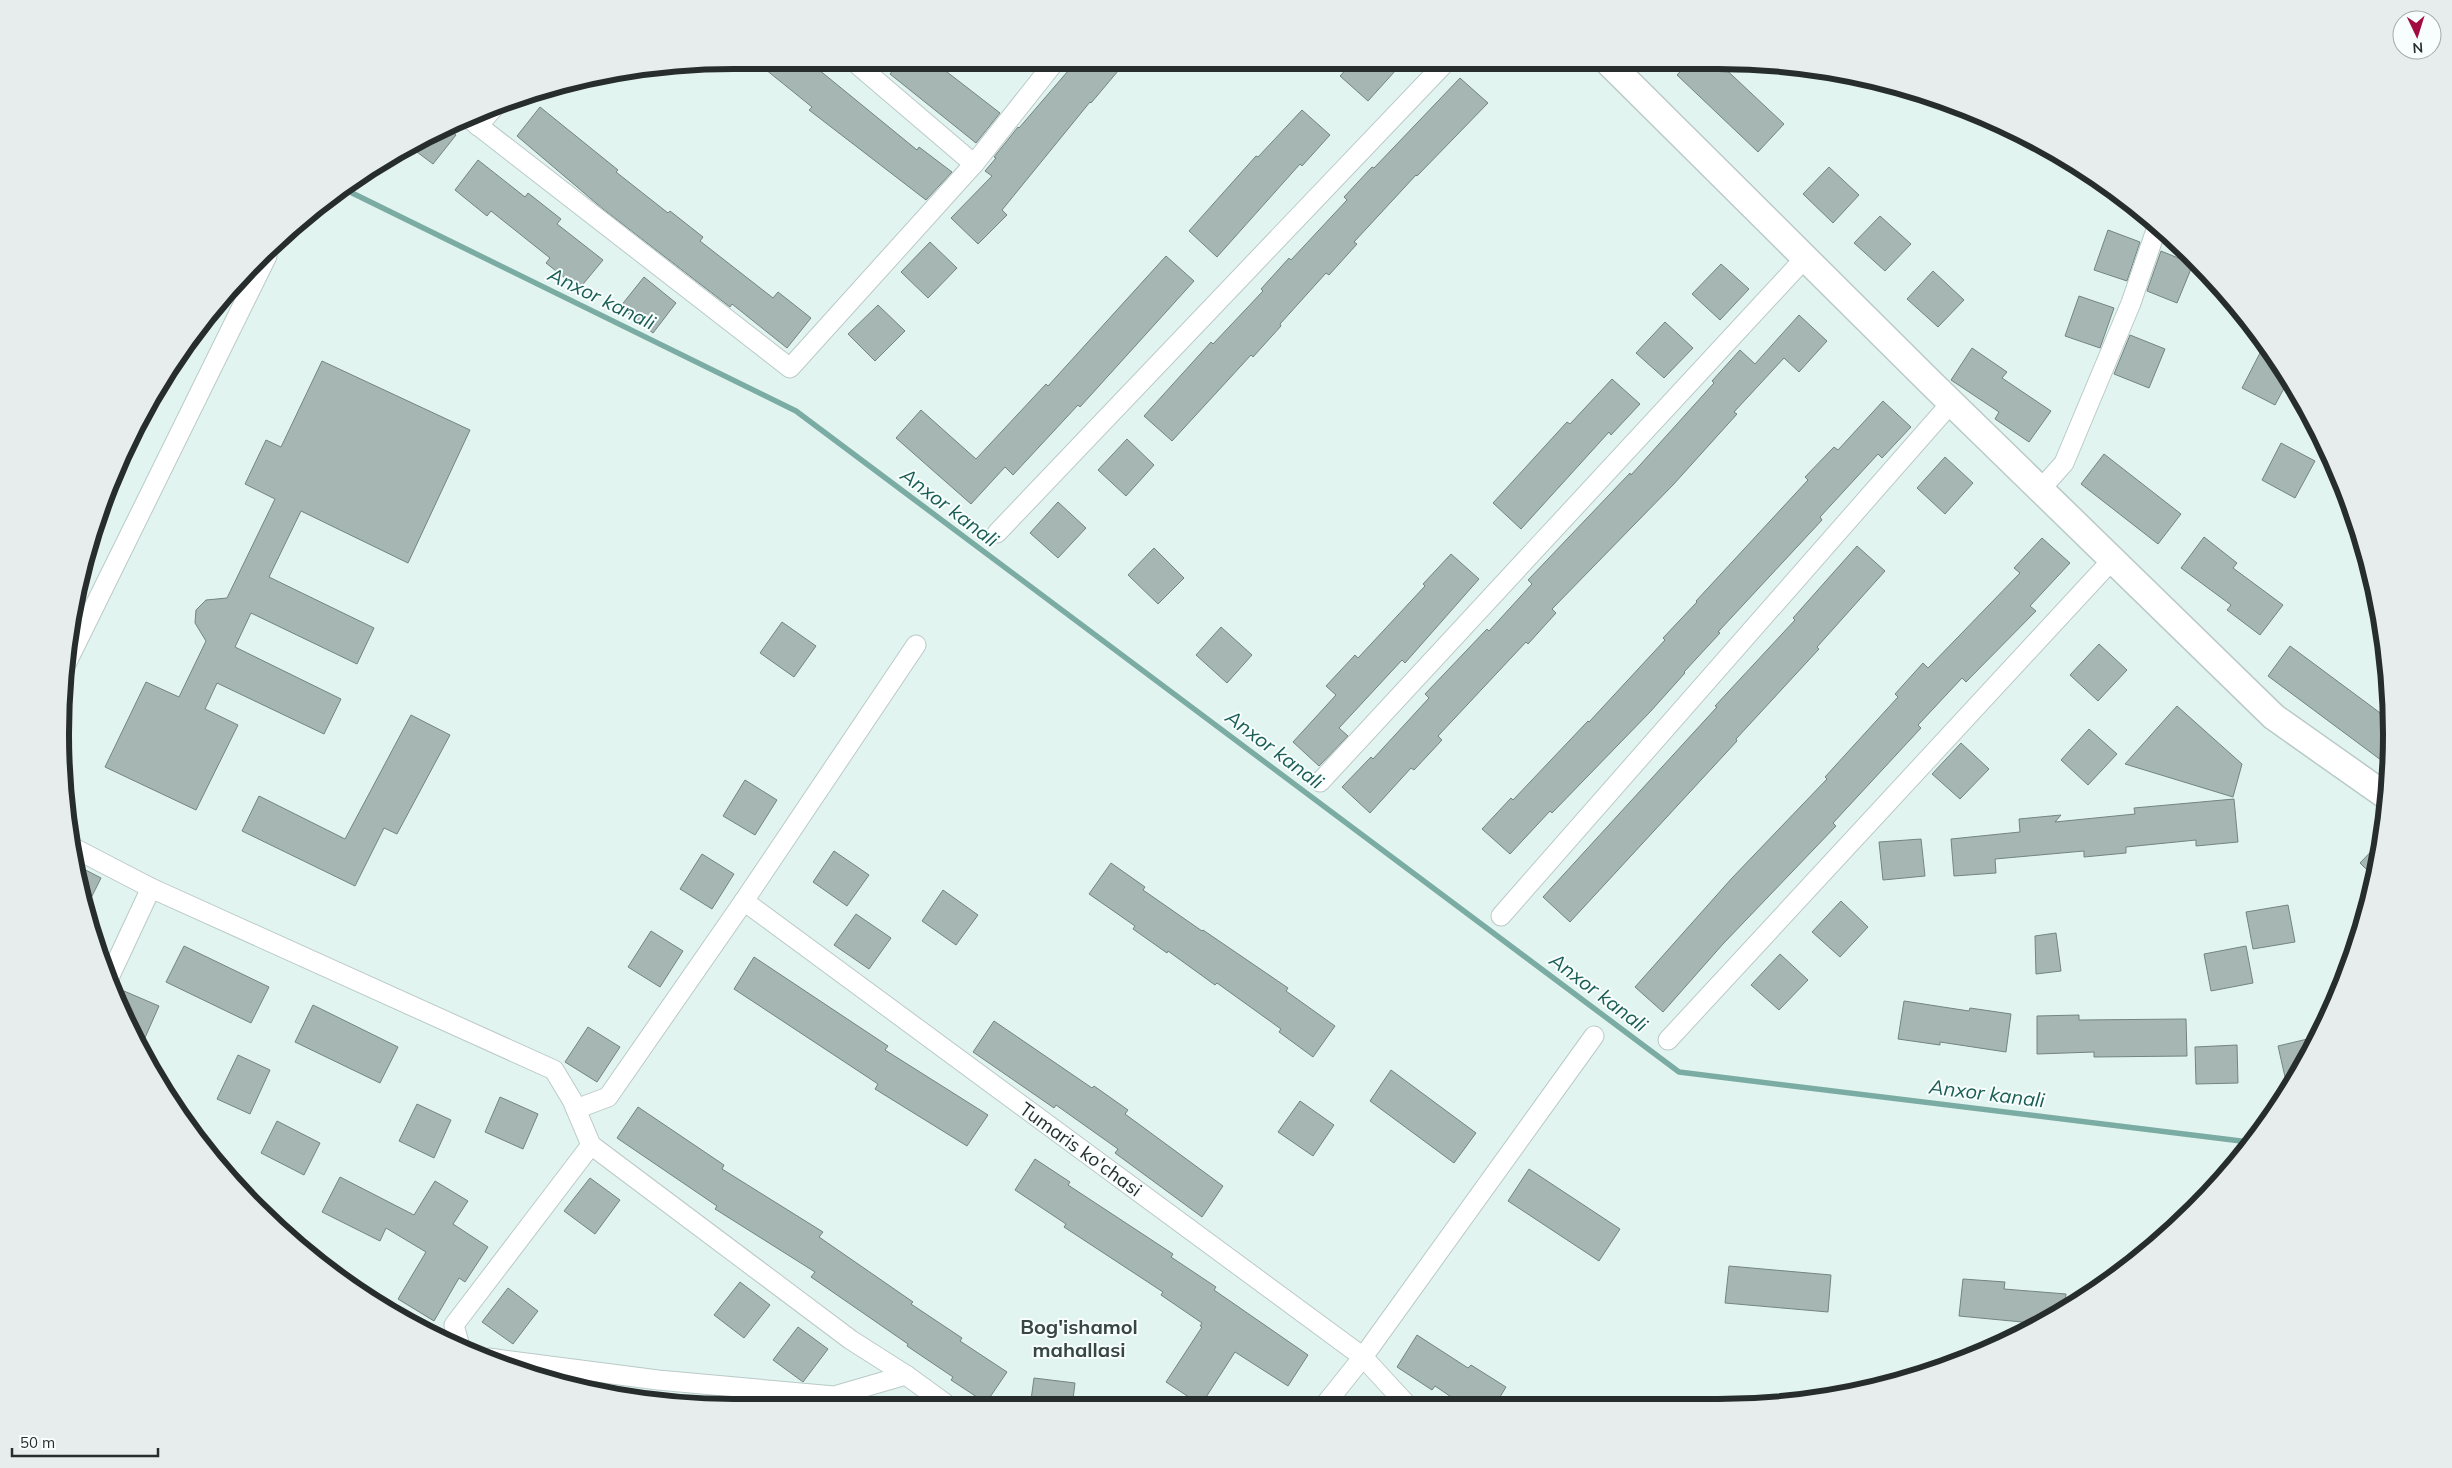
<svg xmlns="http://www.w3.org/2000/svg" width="2452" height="1468" font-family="Mulish,sans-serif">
  <rect width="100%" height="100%" fill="#e2f4f0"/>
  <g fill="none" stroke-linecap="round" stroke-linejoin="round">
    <path stroke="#7baca3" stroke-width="5.5" d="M342 188 796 411 1679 1072 2249 1142"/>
  </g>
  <g fill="#a5b6b3" stroke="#748581">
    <path d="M1689 62H1718L1784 124 1758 152 1677 75Z"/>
    <path d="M1352 63H1388L1396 70 1368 101 1340 76Z"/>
    <path d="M1074 64H1110L1118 71 1091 103 1090 102 1002 210 1007 215 978 244 951 218 992 176 985 171 996 158 994 157 1018 127 1019 128Z"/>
    <path d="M760 65H813L917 150 919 147 952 172 926 200 809 110 812 107Z"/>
    <path d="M897 65H938L1000 113 976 143 890 74Z"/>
    <path d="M1460 78 1488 103 1417 176 1416 175 1354 242 1357 244 1329 275 1326 273 1280 324 1281 326 1253 357 1251 355 1172 441 1144 416 1211 342 1213 344 1263 291 1261 289 1289 258 1291 260 1347 200 1344 197 1372 167 1374 168Z"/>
    <path d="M540 107 618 170 616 172 668 213 670 211 703 237 700 241 773 298 778 292 811 318 787 348 732 304 730 307 603 209 517 136Z"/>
    <path d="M1302 110 1330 135 1302 166 1300 164 1217 257 1189 231 1256 156 1258 157Z"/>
    <path d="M445 126 456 135 433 164 409 146Z"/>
    <path d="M478 160 525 197 528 193 561 219 557 224 603 260 579 289 546 263 550 258 491 211 487 216 455 190Z"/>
    <path d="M1829 167 1859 195 1833 223 1803 194Z"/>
    <path d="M1880 216 1911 244 1885 271 1854 243Z"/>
    <path d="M2108 230 2140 242 2127 281 2094 270Z"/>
    <path d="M930 242 957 268 928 298 901 272Z"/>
    <path d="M2161 251 2193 264 2177 303 2147 291Z"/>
    <path d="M1166 256 1194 281 1080 407 1078 405 1013 475 1005 467 971 504 896 438 921 410 976 459 1046 384 1048 386Z"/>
    <path d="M1721 264 1749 289 1720 320 1692 294Z"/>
    <path d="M1933 271 1964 300 1938 327 1907 299Z"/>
    <path d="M644 277 676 303 653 333 620 307Z"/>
    <path d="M2079 296 2114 308 2100 348 2065 336Z"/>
    <path d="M878 305 905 331 875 361 848 334Z"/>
    <path d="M1799 315 1827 341 1799 372 1784 358 1734 412 1737 414 1673 485 1552 609 1556 613 1528 644 1526 642 1438 736 1442 740 1414 770 1411 768 1370 813 1342 787 1371 757 1373 759 1429 698 1425 694 1487 629 1489 631 1532 584 1528 580 1630 473 1631 475 1714 383 1712 381 1740 350 1755 364Z"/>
    <path d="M1665 322 1693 348 1664 378 1636 353Z"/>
    <path d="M2130 335 2165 349 2149 388 2114 374Z"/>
    <path d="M1972 348 2007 372 2002 378 2051 411 2029 442 1995 419 1999 412 1951 380Z"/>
    <path d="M2261 351 2279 360 2289 379 2275 405 2242 388Z"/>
    <path d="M322 361 470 430 408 563 301 511 269 577 374 628 357 664 251 613 235 647 341 699 324 734 217 683 205 709 238 725 196 810 105 767 146 682 179 697 206 641 195 623 196 610 206 600 227 598 275 499 245 484 266 440 281 447Z"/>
    <path d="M1612 379 1640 404 1611 435 1609 432 1521 529 1493 503 1567 422 1570 424Z"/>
    <path d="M1883 401 1911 427 1882 458 1878 454 1820 517 1822 520 1718 632 1720 633 1684 672 1685 673 1650 712 1552 813 1550 811 1510 854 1482 829 1511 798 1513 800 1588 721 1589 722 1665 640 1663 638 1697 602 1696 601 1808 480 1805 477 1834 447 1838 450Z"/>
    <path d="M1127 439 1154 465 1126 496 1098 470Z"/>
    <path d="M2281 443 2315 461 2295 498 2262 480Z"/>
    <path d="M2104 454 2181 514 2158 544 2081 484Z"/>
    <path d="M1945 457 1973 483 1945 514 1917 488Z"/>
    <path d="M1058 502 1086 528 1058 558 1030 533Z"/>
    <path d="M2204 537 2237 563 2233 568 2283 605 2260 635 2227 610 2231 605 2181 568Z"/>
    <path d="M2042 538 2070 563 2030 606 2036 611 1966 682 1962 678 1918 725 1921 728 1833 823 1836 826 1723 944 1663 1012 1635 987 1732 878 1827 779 1825 777 1898 697 1895 694 1923 663 1928 668 2020 573 2014 568Z"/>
    <path d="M1857 546 1885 571 1817 647 1819 649 1736 739 1737 741 1570 922 1543 897 1717 707 1715 706 1795 620 1793 618Z"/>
    <path d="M1154 548 1184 578 1158 604 1128 575Z"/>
    <path d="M1451 554 1479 579 1405 663 1402 660 1339 728 1348 736 1319 766 1293 742 1336 695 1326 686 1355 655 1358 658 1425 586 1423 584Z"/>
    <path d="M782 622 816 646 794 677 760 653Z"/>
    <path d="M1221 627 1252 655 1227 683 1196 655Z"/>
    <path d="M2099 644 2127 670 2098 701 2070 675Z"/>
    <path d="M2290 646 2391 721 2392 734 2389 766 2268 676Z"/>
    <path d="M2177 706 2242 764 2233 797 2125 764Z"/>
    <path d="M411 715 450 735 397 834 384 828 355 886 242 831 259 796 345 839Z"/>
    <path d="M2089 729 2117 754 2088 785 2061 760Z"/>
    <path d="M1961 743 1989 769 1960 799 1932 774Z"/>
    <path d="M745 780 777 800 755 835 723 816Z"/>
    <path d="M2234 799 2238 842 2196 846V840L2126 847V853L2084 857V851L1995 859 1996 873 1954 876 1951 839 2020 832 2019 819 2061 815 2055 822 2135 814 2134 808Z"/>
    <path d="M1921 839 1925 876 1883 880 1879 842Z"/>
    <path d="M2382 840 2379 866 2375 878 2360 863Z"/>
    <path d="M834 851 869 875 847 906 813 882Z"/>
    <path d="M702 854 734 874 712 909 680 889Z"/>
    <path d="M1111 863 1145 887 1143 890 1202 931 1203 930 1288 988 1286 991 1335 1026 1313 1057 1279 1032 1281 1029 1217 983 1215 985 1168 951 1167 953 1133 929 1135 926 1089 894Z"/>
    <path d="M76 865 101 878 86 908Z"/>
    <path d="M943 890 978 915 956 945 922 921Z"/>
    <path d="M1841 901 1868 927 1840 957 1812 932Z"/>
    <path d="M2288 905 2295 942 2253 949 2246 912Z"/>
    <path d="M856 914 891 938 869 969 834 945Z"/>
    <path d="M651 931 683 951 660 987 628 967Z"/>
    <path d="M2056 933 2061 971 2036 974 2035 936Z"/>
    <path d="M184 946 269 987 251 1023 166 982Z"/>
    <path d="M2246 946 2253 983 2211 991 2204 954Z"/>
    <path d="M1780 954 1808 980 1779 1010 1751 985Z"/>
    <path d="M754 957 888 1046 885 1050 988 1115 967 1146 875 1089 878 1084 734 989Z"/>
    <path d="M124 991 159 1006 140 1049 130 1032 118 1004Z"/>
    <path d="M1904 1001 1969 1011 1970 1008 2011 1014 2006 1052 1940 1042V1045L1898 1039Z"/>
    <path d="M313 1005 398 1047 380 1083 295 1042Z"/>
    <path d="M2079 1015V1020L2186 1019 2187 1056 2094 1057V1052L2037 1054V1016Z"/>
    <path d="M994 1021 1092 1088 1094 1086 1128 1110 1125 1114 1223 1186 1202 1217 1115 1153 1118 1149 1056 1105 1054 1108 973 1052Z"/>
    <path d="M588 1027 620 1047 597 1082 565 1062Z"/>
    <path d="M2316 1037 2312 1046 2288 1090 2278 1046Z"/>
    <path d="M2237 1045 2238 1083 2196 1084 2195 1047Z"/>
    <path d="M238 1055 270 1070 250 1114 217 1099Z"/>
    <path d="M1391 1070 1476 1133 1454 1163 1370 1101Z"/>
    <path d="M500 1097 538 1114 523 1149 485 1132Z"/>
    <path d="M1300 1101 1334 1125 1313 1156 1278 1132Z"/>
    <path d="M417 1104 451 1120 434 1158 399 1141Z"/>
    <path d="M638 1107 724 1165 722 1169 823 1232 819 1237 913 1302 911 1304 962 1338 960 1341 1007 1372 986 1403 951 1380 953 1377 907 1346 908 1344 811 1277 815 1272 715 1209 717 1206 617 1138Z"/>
    <path d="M277 1121 320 1143 304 1175 261 1153Z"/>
    <path d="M1035 1159 1070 1182 1068 1185 1173 1254 1171 1257 1216 1287 1214 1290 1308 1355 1288 1386 1235 1352 1201 1405 1166 1382 1202 1327 1200 1326 1202 1323 1161 1295 1163 1292 1064 1227 1066 1224 1015 1190Z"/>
    <path d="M1529 1169 1620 1229 1599 1261 1508 1201Z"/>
    <path d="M340 1177 414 1215 435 1181 468 1201 453 1224 488 1247 465 1282 459 1278 434 1321 398 1299 426 1252 386 1228 380 1241 322 1212Z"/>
    <path d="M590 1178 620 1200 595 1234 564 1211Z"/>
    <path d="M1729 1266 1831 1275 1828 1312 1725 1303Z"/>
    <path d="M1963 1279 2005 1282 2004 1289 2066 1294 2064 1311 2055 1318 2021 1332 2022 1322 1959 1316Z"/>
    <path d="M740 1282 770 1305 744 1338 714 1315Z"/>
    <path d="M508 1288 538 1311 513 1344 482 1322Z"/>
    <path d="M798 1327 828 1349 803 1382 773 1360Z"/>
    <path d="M1417 1335 1468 1368 1471 1365 1506 1387 1494 1407H1466L1435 1386 1432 1390 1397 1367Z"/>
    <path d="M1034 1378 1075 1383 1072 1407H1030Z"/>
  </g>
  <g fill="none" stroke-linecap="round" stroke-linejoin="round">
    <defs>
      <g id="street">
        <path d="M858 65 974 164"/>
        <path d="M467 117 790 368 974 164 1053 64"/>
        <path d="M478 126 496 105"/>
        <path d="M2040 490 2064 463 2131 303 2157 227"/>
        <path d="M997 533 1445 63"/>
        <path d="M67 662 267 256"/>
        <path d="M1320 782 1805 258"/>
        <path d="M72 847 151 888 554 1070 572 1100 591 1145 851 1340 906 1375"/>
        <path d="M744 901 1363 1357 1409 1407"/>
        <path d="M1501 916 1951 403"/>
        <path d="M108 980 151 888"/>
        <path d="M1668 1040 2112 560"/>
        <path d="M576 1109 608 1097 744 901 916 645"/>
        <path d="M459 1343 454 1325 591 1145"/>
        <path d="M489 1358 658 1380 834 1396 906 1375 950 1407"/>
        <path d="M1323 1407 1363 1357 1594 1036"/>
      </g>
      <path id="secondary" d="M1608 62 1929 381 2274 717 2386 796"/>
    </defs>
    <use href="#street" stroke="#b9cac7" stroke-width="21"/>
    <use href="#secondary" stroke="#b9cac7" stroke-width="29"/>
    <use href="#street" stroke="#fff" stroke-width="19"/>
    <use href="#secondary" stroke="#fff" stroke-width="26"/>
  </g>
  <g text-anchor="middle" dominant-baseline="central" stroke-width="4" stroke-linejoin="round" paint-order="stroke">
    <g font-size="19" fill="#262d2c" stroke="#f7fefd">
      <text transform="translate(1081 1149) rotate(36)">Tumaris ko'chasi</text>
    </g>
    <g font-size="20" font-style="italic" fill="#1a5d54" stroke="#f7fefd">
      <text transform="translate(602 298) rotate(26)">Anxor kanali</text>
      <text transform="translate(950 507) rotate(37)">Anxor kanali</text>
      <text transform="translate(1275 749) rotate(37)">Anxor kanali</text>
      <text transform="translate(1599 992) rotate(37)">Anxor kanali</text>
      <text transform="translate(1987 1093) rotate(7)">Anxor kanali</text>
    </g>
    <g font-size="20" font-weight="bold" fill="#384744" stroke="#f7fefd">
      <text x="1079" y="1326">Bog'ishamol<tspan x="1079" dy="23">mahallasi</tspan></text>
    </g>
  </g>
  <path d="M0 0H2452V1468H0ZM734 69H1718A665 665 0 0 1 2383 734V734A665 665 0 0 1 1718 1399H734A665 665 0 0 1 69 734V734A665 665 0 0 1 734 69Z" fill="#e6edec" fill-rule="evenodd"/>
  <path fill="none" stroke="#262d2c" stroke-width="6" d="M734 69H1718A665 665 0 0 1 2383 734V734A665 665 0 0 1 1718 1399H734A665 665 0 0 1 69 734V734A665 665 0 0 1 734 69Z"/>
  <g transform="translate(2417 35) rotate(176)"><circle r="24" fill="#f7fefd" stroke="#a3aaa9"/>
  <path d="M0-4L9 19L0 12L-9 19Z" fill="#a40a42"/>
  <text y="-8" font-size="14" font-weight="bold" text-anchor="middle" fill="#262d2c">N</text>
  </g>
  <path d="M12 1448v8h146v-8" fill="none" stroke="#262d2c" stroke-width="2.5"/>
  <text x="20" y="1448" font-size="15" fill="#262d2c" stroke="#f7fefd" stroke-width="4" paint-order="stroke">50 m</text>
</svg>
